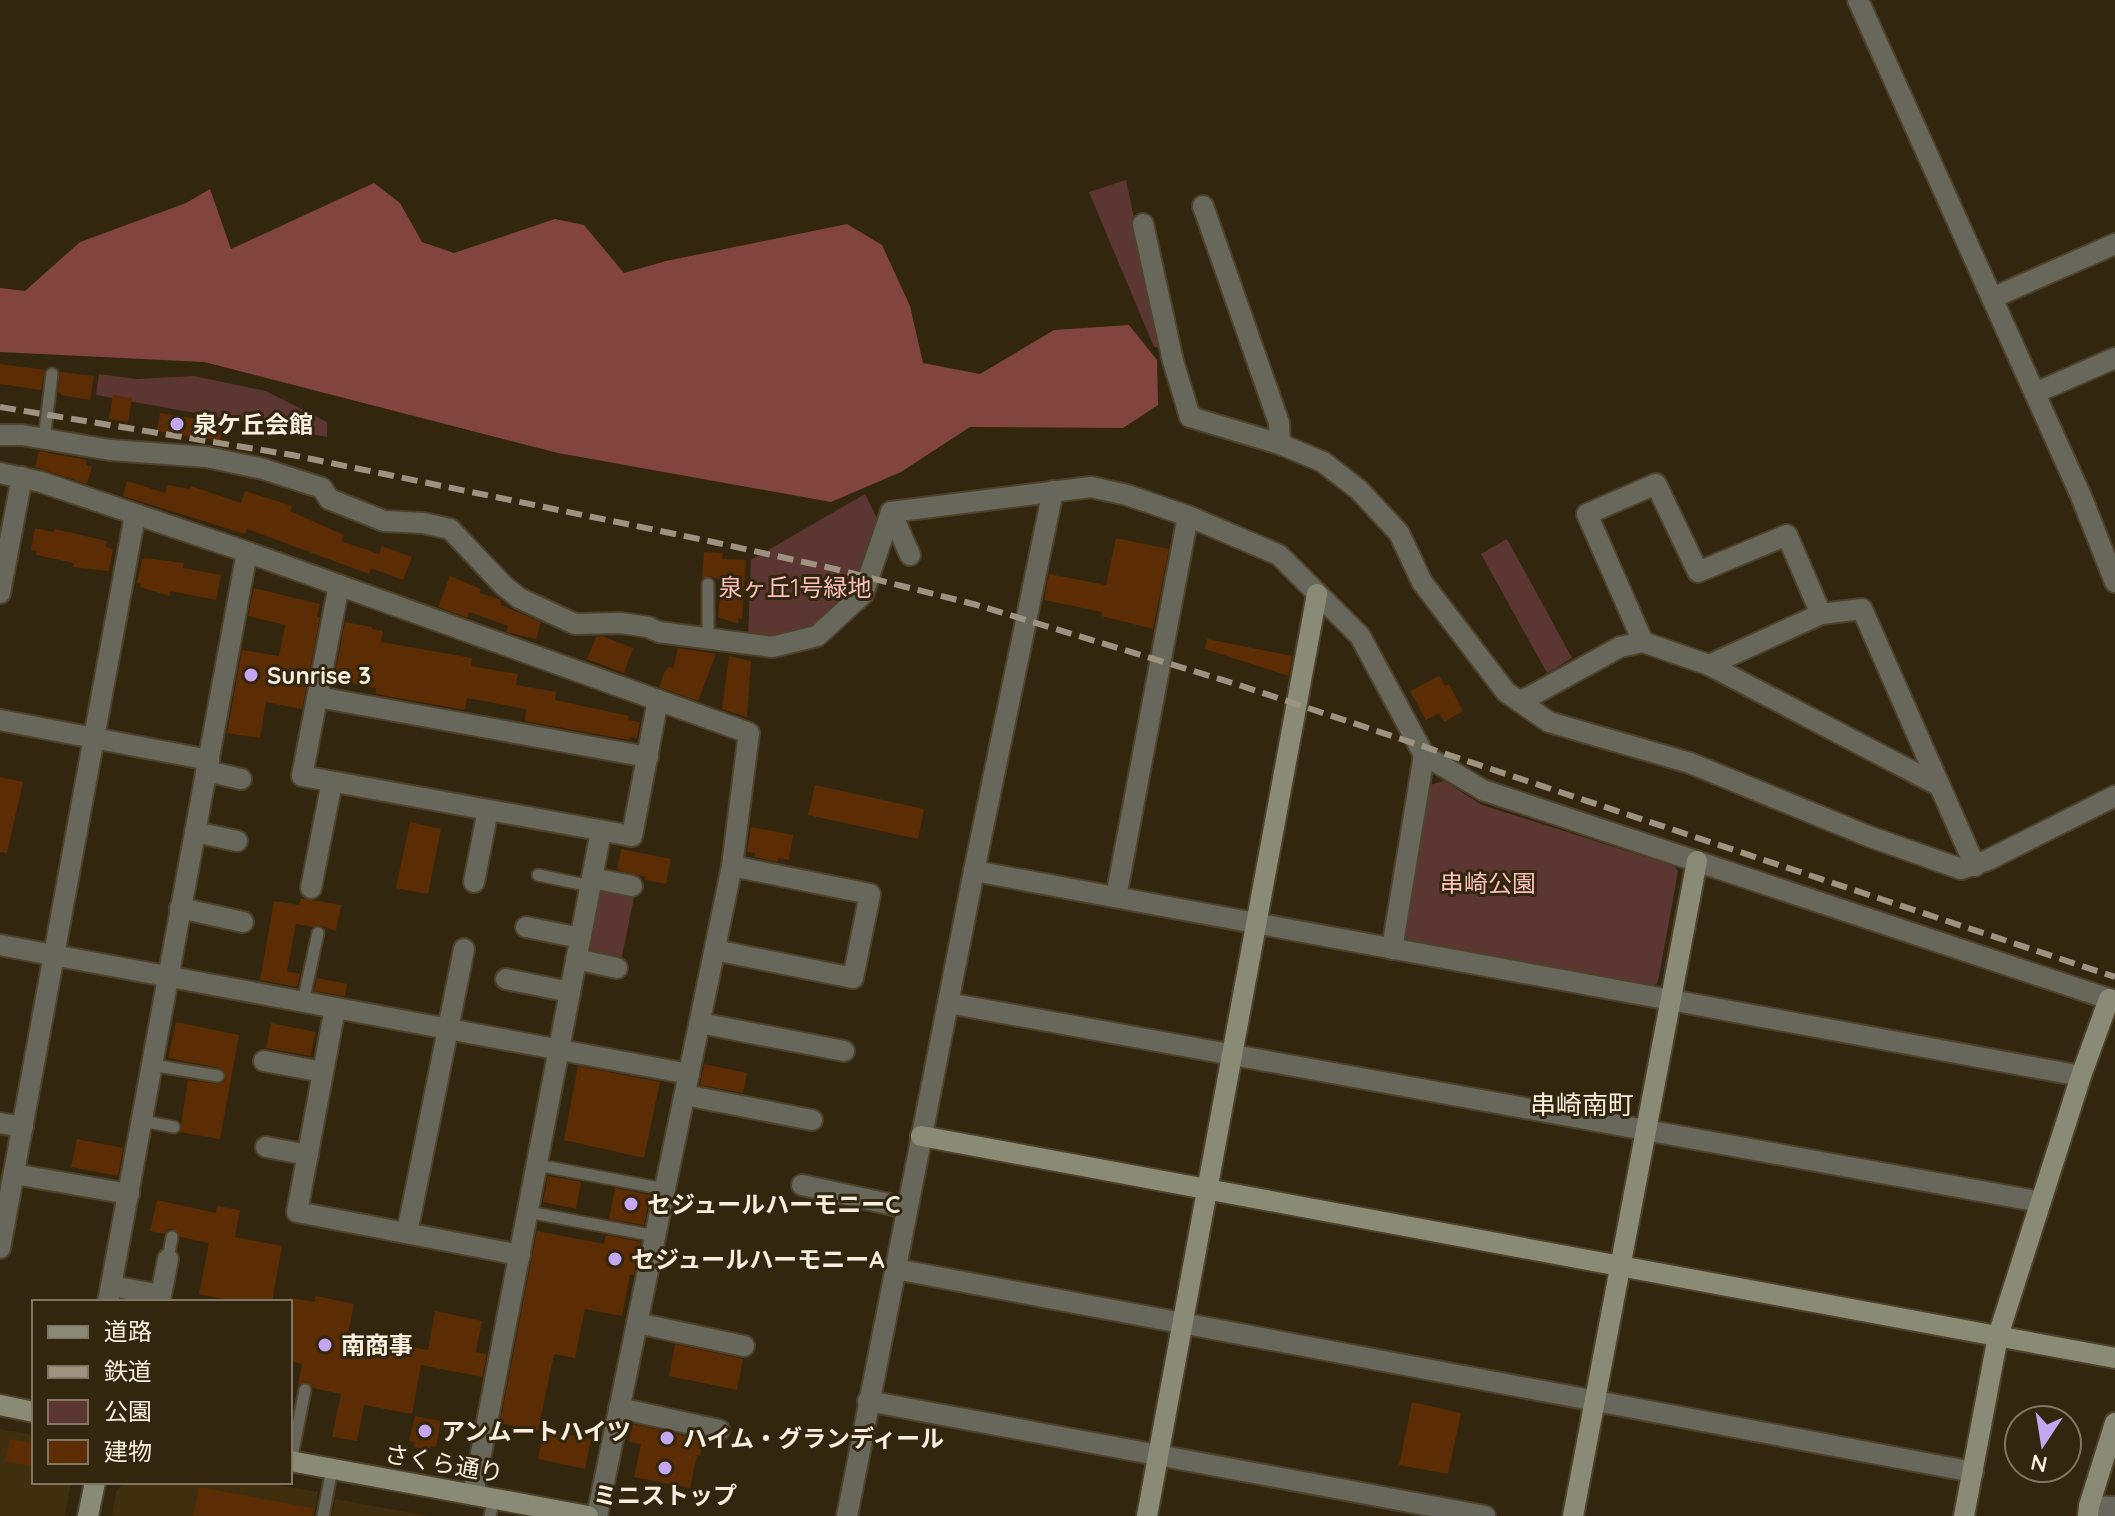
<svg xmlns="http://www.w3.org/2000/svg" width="2115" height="1516" font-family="Quicksand,'Noto Sans JP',sans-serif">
  <rect width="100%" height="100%" fill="#33260e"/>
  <g fill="#3f2f0f">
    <path d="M0 1429 34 1435V1482H71L65 1516H0Z"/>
    <path d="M127 1482H261L318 1492 314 1516H112L116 1491Z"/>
    <path d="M335 1499 429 1516H332Z"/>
  </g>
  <g fill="#5c3632">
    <path d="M1126 180 1161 347H1154L1089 192Z"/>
    <path d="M99 374 137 379 194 376 266 391 327 422V437L96 395Z"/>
    <path d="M865 494 880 524 855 595 815 632 773 642 748 638 751 560Z"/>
    <path d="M1507 539 1572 658 1547 673 1481 554Z"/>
    <path d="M1444 781 1482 805 1674 866 1678 871 1658 982 1652 988 1410 943 1403 933 1430 785Z"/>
    <path d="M597 888 635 892 621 961 587 954Z"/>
  </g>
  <path fill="#81443f" d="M374 183 400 203 422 242 454 253 555 219 584 225 624 273 666 261 847 224 882 245 910 306 923 363 980 374 1054 330 1129 325 1157 360 1158 405 1123 428 970 427 901 472 831 502 558 453 204 362 0 352V288L25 291 80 242 186 203 210 189 231 249Z"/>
  <g fill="#5c2c05">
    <path d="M0 364 45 370 41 390 0 384Z"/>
    <path d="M60 372 94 376 90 400 61 395V393L58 392Z"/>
    <path d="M113 395 132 398 128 422 109 419Z"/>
    <path d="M160 413 223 423 220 441 157 431Z"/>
    <path d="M39 451 87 460 86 465 92 467 87 484 35 467Z"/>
    <path d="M127 481 165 493 168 485 190 489 191 486 241 503 245 491 292 506 290 511 344 535 341 541 379 554 382 546 412 557 403 580 371 568 369 574 247 529 245 534 123 496Z"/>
    <path d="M35 528 54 532 55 529 107 541 106 547 113 549 109 571 73 567 74 563 36 555V551L31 550Z"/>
    <path d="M1116 538 1169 549 1153 629 1101 616 1102 612 1044 600 1049 574 1106 585Z"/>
    <path d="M704 552 723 553 722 559 746 560 742 619 738 618V624L718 617 721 580 709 576 702 579Z"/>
    <path d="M145 558 184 563 183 568 221 575 216 600 170 591V596L140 587 141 584 137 583 142 560Z"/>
    <path d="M450 576 481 589 480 593 501 600V605L541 622 536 639 506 632 508 626 469 612 467 618 438 607Z"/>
    <path d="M254 588 320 604 317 617H320L302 709 266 702 260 738 227 733 242 650 279 656 285 625 248 616Z"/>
    <path d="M345 622 372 627V629L383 631 381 642 472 658 471 666 518 674 516 685 556 692 555 700 629 716 628 720 640 722 637 739 630 737 629 740 525 721 526 709 467 698 465 710 376 694V688L334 680Z"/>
    <path d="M602 636 633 648 624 673 587 659 596 637Z"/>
    <path d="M1207 639 1292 656 1289 676 1205 649Z"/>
    <path d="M678 648 716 654 698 701 659 687 665 671 669 667 673 668Z"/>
    <path d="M729 656 751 661 747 717 722 709Z"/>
    <path d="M1439 676 1445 686 1449 684 1463 711 1444 722 1439 713 1426 720 1410 691Z"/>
    <path d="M0 777 23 782 7 853 0 852Z"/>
    <path d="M815 785 924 809 918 839 808 815Z"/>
    <path d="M410 822 441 829 428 894 396 888Z"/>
    <path d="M751 827 793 835 789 860 778 858V862L754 857 755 853 747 852Z"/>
    <path d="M621 849 671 859 666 884 645 880 646 877 617 870Z"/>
    <path d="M301 898 341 905 336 931 319 925 312 927 296 924 287 971 300 974 297 987 260 980 274 901 299 905Z"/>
    <path d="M317 978 347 984 345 996 314 991Z"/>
    <path d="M176 1022 239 1035 220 1139 180 1132 188 1080 217 1084 224 1082 226 1077 220 1068 168 1058Z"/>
    <path d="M271 1023 315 1032 311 1056 266 1048Z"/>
    <path d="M704 1064 747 1073 743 1093 700 1085Z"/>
    <path d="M578 1066 660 1082 644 1158 564 1140Z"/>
    <path d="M77 1139 123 1148 118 1176 71 1167Z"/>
    <path d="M548 1176 581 1182 576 1209 543 1202Z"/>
    <path d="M615 1188 650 1195 644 1225 609 1219Z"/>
    <path d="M157 1200 216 1213 217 1206 240 1210 235 1237 282 1246 272 1302H229V1300L199 1294 209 1243 180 1237 174 1229H168L164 1234 150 1231Z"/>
    <path d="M537 1231 604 1244 606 1235 641 1242 634 1275H630L622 1316 585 1309 575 1358 554 1354 538 1431 500 1423Z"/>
    <path d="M316 1296 354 1304 348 1335 428 1350 435 1311 482 1321 476 1352 487 1354 482 1377 421 1365 412 1414 364 1405 357 1441 332 1437 341 1394 313 1388 306 1382 298 1385 302 1364 290 1361V1298L315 1302Z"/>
    <path d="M675 1344 743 1359 737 1390 669 1376Z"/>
    <path d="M1412 1402 1461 1413 1448 1474 1399 1465Z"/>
    <path d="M415 1416 441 1421 436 1447 430 1446 429 1450 414 1447 415 1442 409 1441Z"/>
    <path d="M633 1424 703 1440 700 1456 697 1455 690 1488 634 1477 641 1444 629 1442Z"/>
    <path d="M544 1430 591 1439 585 1469 538 1459Z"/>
    <path d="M10 1439 34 1443V1467L5 1461Z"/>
    <path d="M199 1487 313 1508 312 1516H193Z"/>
  </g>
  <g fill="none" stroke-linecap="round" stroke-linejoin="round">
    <defs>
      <g id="lane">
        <path d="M44 439 52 374"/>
        <path d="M708 638V584"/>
        <path d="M538 875 590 886"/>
        <path d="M303 1002 318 933"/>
        <path d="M152 1065 218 1076"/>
        <path d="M142 1121 174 1127"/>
        <path d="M537 1165 665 1189"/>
        <path d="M528 1212 656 1236"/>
        <path d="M168 1259 172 1237"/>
        <path d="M291 1461 305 1390"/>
        <path d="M323 1516 332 1469"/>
        <path d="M490 1516 494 1499"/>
      </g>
      <g id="street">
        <path d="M1858 0 2081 496 2115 582"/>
        <path d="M1203 206 1279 423 1280 444"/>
        <path d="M1143 224 1173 361 1190 417 1280 444 1323 462 1359 490 1399 533 1422 582 1506 692 1549 722 1690 763 1868 836 1961 869 1988 860 2115 796"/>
        <path d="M1992 298 2115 244"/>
        <path d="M2035 393 2115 358"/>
        <path d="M0 435H22L110 450 207 457 263 469 322 488 329 499 384 521 423 523 450 529 503 585 519 598 575 624 621 623 648 627 659 632 772 647 817 636 863 594 891 512 1091 487 1127 495 1188 516 1279 555 1360 636 1424 755 1483 790 2115 1001"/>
        <path d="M0 473 41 482 247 552 749 733 732 866 597 1516"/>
        <path d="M891 512 910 555"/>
        <path d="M339 585 302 776 632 836 658 700"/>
        <path d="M0 593 22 477"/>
        <path d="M1643 642 1587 514 1656 484 1698 572 1787 535 1821 614 1862 609 1975 866"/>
        <path d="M1709 665 1821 614"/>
        <path d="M318 697 648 757"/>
        <path d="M1520 702 1620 647 1643 642 1709 665 1940 786"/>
        <path d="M0 720 209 760"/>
        <path d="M206 771 241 779"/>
        <path d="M195 832 237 841"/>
        <path d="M974 871 2081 1076"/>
        <path d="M592 878 632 886"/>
        <path d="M474 882 488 810"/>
        <path d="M311 888 332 782"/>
        <path d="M1116 897 1188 516"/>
        <path d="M180 908 243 922"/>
        <path d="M526 927 580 938"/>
        <path d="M0 945 689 1074"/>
        <path d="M1392 949 1424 755"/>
        <path d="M715 950 853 978 870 894 732 866"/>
        <path d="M576 959 617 968"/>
        <path d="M506 979 570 992"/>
        <path d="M948 1003 2041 1202"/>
        <path d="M335 1008 297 1212 520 1255"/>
        <path d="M700 1023 844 1051"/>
        <path d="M264 1061 323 1072"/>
        <path d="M685 1095 812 1120"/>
        <path d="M0 1123 23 1127"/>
        <path d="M266 1147 308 1155"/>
        <path d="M14 1174 129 1194"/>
        <path d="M802 1185 907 1208"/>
        <path d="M407 1233 464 949"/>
        <path d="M0 1248 135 515"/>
        <path d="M895 1269 1973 1472"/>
        <path d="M112 1286 161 1295 168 1259"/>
        <path d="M108 1302 247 552"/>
        <path d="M637 1323 744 1346"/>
        <path d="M868 1401 1485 1516"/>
        <path d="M619 1408 719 1430"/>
        <path d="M473 1495 601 831"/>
        <path d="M2089 1506 2115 1507"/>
        <path d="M847 1516 974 871 1053 491"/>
      </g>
      <g id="secondary">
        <path d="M921 1136 2115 1358"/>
        <path d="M0 1405 34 1412"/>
        <path d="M290 1461 588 1516"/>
        <path d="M88 1516 95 1482"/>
        <path d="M1147 1516 1317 594"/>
        <path d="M1573 1516 1697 861"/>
        <path d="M1964 1516 1998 1336 2081 1076 2109 999"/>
        <path d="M2088 1516 2089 1506 2115 1423"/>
      </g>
    </defs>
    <use href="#lane" stroke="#4f422c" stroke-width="15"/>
    <use href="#street" stroke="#4f422c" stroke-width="24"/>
    <use href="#secondary" stroke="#4f422c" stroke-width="24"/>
    <use href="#lane" stroke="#67685b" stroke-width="11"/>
    <use href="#street" stroke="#67685b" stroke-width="20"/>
    <use href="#secondary" stroke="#8a8b77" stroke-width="20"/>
    <path stroke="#9e9381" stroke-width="6" stroke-dasharray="16 8" stroke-linecap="butt" d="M0 407 292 455 704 540 835 569 977 605 1239 685 2115 977"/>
  </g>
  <g fill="#c5a6f0" stroke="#33260e" stroke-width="3">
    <circle cx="177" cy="424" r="8"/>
    <circle cx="251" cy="675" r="8"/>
    <circle cx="631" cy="1204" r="8"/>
    <circle cx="615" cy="1259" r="8"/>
    <circle cx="325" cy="1345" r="8"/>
    <circle cx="425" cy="1431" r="8"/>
    <circle cx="667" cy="1438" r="8"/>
    <circle cx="665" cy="1468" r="8"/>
  </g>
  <g text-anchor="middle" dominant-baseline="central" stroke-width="6" stroke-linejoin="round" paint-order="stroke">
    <g font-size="24" font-weight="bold" fill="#f8efe1" stroke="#33260e" text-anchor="start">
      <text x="193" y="424">泉ケ丘会館</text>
      <text x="267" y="675">Sunrise 3</text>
      <text x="647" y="1204">セジュールハーモニーC</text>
      <text x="631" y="1259">セジュールハーモニーA</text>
      <text x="341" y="1345">南商事</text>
      <text x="441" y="1431">アンムートハイツ</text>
      <text x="683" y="1438">ハイム・グランディール</text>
      <text x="665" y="1495" text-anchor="middle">ミニストップ</text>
    </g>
    <g font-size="24" fill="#fcc1bb" stroke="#33260e">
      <text x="795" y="587">泉ヶ丘1号緑地</text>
      <text x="1488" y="883">串崎公園</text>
    </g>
    <g font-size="24" fill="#f8efe1" stroke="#33260e">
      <text transform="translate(444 1463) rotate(10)">さくら通り</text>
    </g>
    <g font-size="26" fill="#f8efe1" stroke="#33260e">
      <text x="1582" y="1104">串崎南町</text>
    </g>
  </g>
  <rect x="32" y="1300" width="260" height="184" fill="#33260e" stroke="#827662" stroke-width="2"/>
  <rect x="48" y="1326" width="40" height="12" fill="#8a8b77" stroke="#827662" stroke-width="2"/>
  <text x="104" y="1340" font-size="24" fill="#f8efe1">道路</text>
  <rect x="48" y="1366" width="40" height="12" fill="#9e9381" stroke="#827662" stroke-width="2"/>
  <text x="104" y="1380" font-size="24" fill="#f8efe1">鉄道</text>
  <rect x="48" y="1400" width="40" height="24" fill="#5c3632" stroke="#827662" stroke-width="2"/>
  <text x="104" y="1420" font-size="24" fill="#f8efe1">公園</text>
  <rect x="48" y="1440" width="40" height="24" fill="#5c2c05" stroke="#827662" stroke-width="2"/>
  <text x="104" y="1460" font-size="24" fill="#f8efe1">建物</text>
  <g transform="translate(2043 1444) rotate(192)"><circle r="38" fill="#33260e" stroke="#827662" stroke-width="2"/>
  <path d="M0-6L14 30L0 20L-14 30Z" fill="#c5a6f0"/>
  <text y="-12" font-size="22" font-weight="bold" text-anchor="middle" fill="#f8efe1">N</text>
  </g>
</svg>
